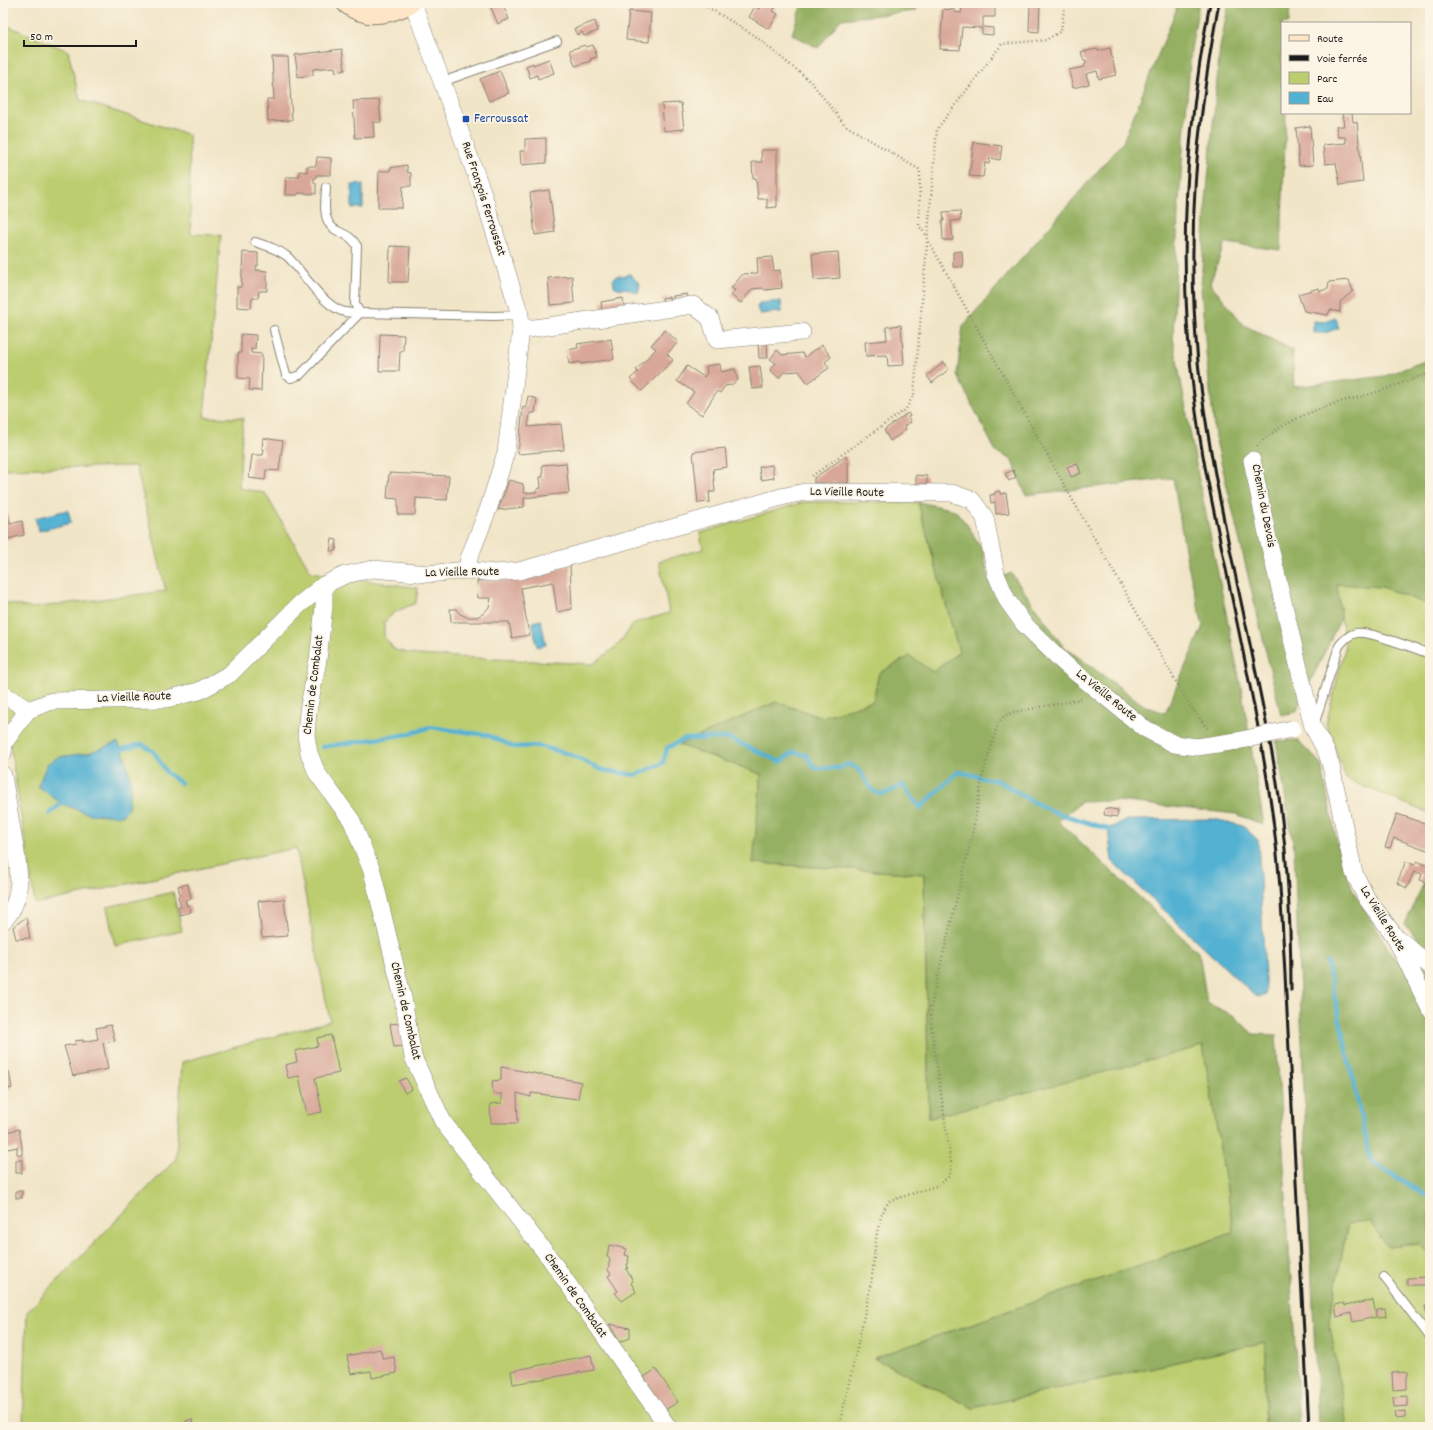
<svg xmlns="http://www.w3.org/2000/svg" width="1433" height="1430" font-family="Dekko,sans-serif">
  <rect width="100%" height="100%" fill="#fcf5e5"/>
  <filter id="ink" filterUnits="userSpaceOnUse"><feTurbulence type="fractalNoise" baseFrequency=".025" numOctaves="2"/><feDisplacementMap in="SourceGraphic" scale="8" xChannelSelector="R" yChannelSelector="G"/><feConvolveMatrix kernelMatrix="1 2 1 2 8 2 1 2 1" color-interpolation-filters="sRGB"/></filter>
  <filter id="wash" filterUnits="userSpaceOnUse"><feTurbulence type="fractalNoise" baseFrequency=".012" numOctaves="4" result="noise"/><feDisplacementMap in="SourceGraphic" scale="16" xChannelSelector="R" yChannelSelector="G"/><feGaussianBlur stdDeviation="0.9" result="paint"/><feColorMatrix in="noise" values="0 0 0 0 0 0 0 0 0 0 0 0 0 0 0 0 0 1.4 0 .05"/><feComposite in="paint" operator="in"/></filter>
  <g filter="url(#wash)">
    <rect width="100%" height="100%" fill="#f1e5c7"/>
    <g fill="#bccd70" stroke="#6c7446">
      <path d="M3 24 68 51 80 100 189 135 191 234 221 235 204 417 243 418 239 488 265 493 311 572 418 588 416 603 395 612 384 622V637L395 650 417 655 593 664 619 644 634 623 669 613 659 561 703 549 700 533 804 502H918L959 652 933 672 879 673 873 701 822 717 776 702 680 745 761 774 754 863 924 874 929 1118 1203 1045 1234 1232 874 1358 973 1408 1265 1342V1427H23L27 1312 176 1159 182 1062 330 1021 296 848 35 904 3 701V602L30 608 166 591 136 466 3 469Z"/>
      <path d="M1337 584 1382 587 1430 605V814L1346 779 1326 724 1345 648Z"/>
      <path d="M173 892 182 931 115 946 107 907Z"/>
      <path d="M1369 1221 1388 1247 1419 1244 1430 1253V1427H1347L1329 1320 1348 1223Z"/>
    </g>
    <g fill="#95b062" stroke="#58663f">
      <path d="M802 3H917L916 11 841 19 818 48 792 34Z"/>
      <path d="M1169 3H1199L1191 49 1178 213 1173 338 1198 475 1242 692 1264 825 1236 814 1117 801 1081 802 1058 821 1199 953 1207 1003 1233 1015 1253 1034 1276 1035 1300 1427H1265V1342L973 1408 874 1358 1234 1232 1203 1046 929 1118 924 874 753 863 761 774 679 745 776 702 822 717 873 701 879 673 910 656 933 672 959 652 918 502 955 510 968 526 983 551 990 583 1011 573 1063 646 1145 706 1165 713 1203 626 1187 561 1173 478 1026 495 1011 459 996 452 957 375 963 326 1123 142 1177 8Z"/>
      <path d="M1229 3H1290L1289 23H1282V113H1286L1281 250 1225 243 1210 283 1244 325 1292 350 1294 387 1385 376 1430 359V605L1382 587 1337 584 1341 618 1296 712 1281 715 1215 436 1207 363 1201 288 1206 202 1220 47Z"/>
      <path d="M1298 740 1321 764 1339 852 1353 891 1395 959 1419 941 1405 924 1430 870V1253L1419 1244 1388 1247 1369 1221 1348 1223 1329 1320 1347 1427H1318L1294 849 1276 741Z"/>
    </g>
    <g fill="#53b1d2" stroke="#386677">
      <path d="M357 183 363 185V208H352V185H355Z"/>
      <path d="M628 274H630L640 284 638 293 624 288H622L621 289 615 287 614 285 613 280 616 276H625Z"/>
      <path d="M781 301 782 312 760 314V312L758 311 757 306H759V303Z"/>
      <path d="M1335 317 1339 328 1325 333H1313V321L1323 322Z"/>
      <path d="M68 510 71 523 39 531 35 518Z"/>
      <path d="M541 620 546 645 537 647 532 622Z"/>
      <path d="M118 742 125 756 131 782 128 807 122 816 89 814 62 804 38 786 47 764 58 757 88 753Z"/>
      <path d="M1214 819 1243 826 1258 840 1266 995 1256 997 1112 861 1108 829 1127 820Z"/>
    </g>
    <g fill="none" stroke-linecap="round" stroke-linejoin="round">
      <g stroke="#53b1d2" stroke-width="4.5">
        <path d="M322 747 409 734 430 727 487 735 514 747 539 746 569 754 602 770 635 775 663 763 667 748 685 739 728 738 781 762 793 752 806 755 815 768H840L848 764 858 769 873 791 880 794 887 793 903 785 920 808 958 772C972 773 984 781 997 780L1033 802 1054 812 1108 829 1111 831"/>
        <path d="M119 752 123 749 142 744 154 752 167 773 181 783"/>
        <path d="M50 813 66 800"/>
        <path d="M1327 962 1371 1161 1430 1198"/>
      </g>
    </g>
    <g id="blocks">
      <g fill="#d8a799">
        <path d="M489 3H502L509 19 498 24Z"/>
        <path d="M758 3H778L773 11 778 14 769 29 749 17 755 6 759 9 762 5Z"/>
        <path d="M963 3 995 4V17H983V27L993 28V35L982 34V28L962 27 960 50 940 49 943 9 955 10V12L961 13Z"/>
        <path d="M1033 3H1040L1039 32 1029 31 1030 5H1033Z"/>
        <path d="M629 11 651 13 649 42 626 40Z"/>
        <path d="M595 21 598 31 584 36 582 32 577 35 574 29Z"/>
        <path d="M585 45 586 47 593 45 597 57 590 59 591 61 575 66 570 50Z"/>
        <path d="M1110 48 1116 75 1099 79 1097 71 1086 74 1089 84 1073 88 1069 70 1085 67 1084 65 1086 64V60L1084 61 1081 52 1097 49 1098 51Z"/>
        <path d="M342 49 345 70 336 72 335 67 313 69V75L298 77 295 55Z"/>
        <path d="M272 57H288L292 120 268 121 267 99H274Z"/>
        <path d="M549 59 554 73 538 79 537 75 530 78 526 66 533 63V65Z"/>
        <path d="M500 71 509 93 489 101 480 79Z"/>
        <path d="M379 100 381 122H373L374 137 355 138 353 101Z"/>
        <path d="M681 103 684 129 664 131 662 104Z"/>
        <path d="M1342 113H1352L1353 122H1357L1363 182 1340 185 1336 163 1325 164 1323 145 1346 143 1345 137H1338L1336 126H1344Z"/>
        <path d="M1310 126 1313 165 1299 166 1296 128Z"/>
        <path d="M546 138V163L521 165 520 151H525V139Z"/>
        <path d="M974 142 1002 146 1000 160 990 158 989 164 985 163 983 177 969 176Z"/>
        <path d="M761 150H777V207L767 208V199H758L756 178H753L752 162H762Z"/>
        <path d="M317 157 331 158V175H316V178H314V183H316V194L298 193V195H285L286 177H299V171L307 172V166H316Z"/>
        <path d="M407 165V172L411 173V186H403L402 208H378L379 171H390V168Z"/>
        <path d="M549 190 555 232 535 235 530 193Z"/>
        <path d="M960 211 961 220 951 221 953 240H943L942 221H944L943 212Z"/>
        <path d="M390 246 410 247 408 282H389Z"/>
        <path d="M962 251 963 267H953V252Z"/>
        <path d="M243 252 258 253V266H256V270L267 271V291H259L258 298H252L251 308 237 307V287H241Z"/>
        <path d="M838 252 840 278 814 280 812 254Z"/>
        <path d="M772 257 774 271 780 270 782 288 765 290 763 288 752 289 741 303 731 295 735 290 731 288 743 274 758 273 757 258Z"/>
        <path d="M572 276 574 303 550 305 548 278Z"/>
        <path d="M1349 280 1353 291 1340 302V312L1330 310 1328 315 1304 311 1298 294 1319 288 1320 291 1328 289 1329 282Z"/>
        <path d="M687 294 688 298 673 300V296Z"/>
        <path d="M669 297 670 301 663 302 662 298Z"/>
        <path d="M623 298 624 307 602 311 601 302Z"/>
        <path d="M901 325 904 365 888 366 887 355 866 356 865 342 887 340 886 327Z"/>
        <path d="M665 330 678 342 667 354 673 360 642 391 630 379 638 372 636 370 656 349 651 345Z"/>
        <path d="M241 334 256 335 255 349H251V353L262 354 261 391 249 390 250 379 238 378V353H241Z"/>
        <path d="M380 334 404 335 403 351H400L399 371H379Z"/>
        <path d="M611 339 614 359 580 364V362L569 364 567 350 578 348 577 344Z"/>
        <path d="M767 342 768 358H759L758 343Z"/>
        <path d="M822 345 831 357 825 362 829 368 808 383 799 371 784 372 779 378 770 370 776 363 770 359 777 350 782 355 802 353 805 357 815 349 816 350Z"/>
        <path d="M944 362 949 369 932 383 927 376Z"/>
        <path d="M720 364 721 372 735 369 738 380 731 385 725 386 720 393 717 391 702 415 686 404 694 392 677 381 687 366 704 377 707 373 706 366Z"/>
        <path d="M760 366 763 388 752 389 749 367Z"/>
        <path d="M528 396 537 399 535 413H530L528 427 561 424 564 450 518 454 523 407H526Z"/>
        <path d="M908 413 910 416 908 417 911 422 904 426 906 429 903 431V432L890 441 884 430Z"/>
        <path d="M263 438 283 441 279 471 266 470 265 480 249 478 252 455H263L264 449H262Z"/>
        <path d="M725 448 727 467 713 469 715 492H709L710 502 698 503 693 452Z"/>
        <path d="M846 456 848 463V483H814V478Z"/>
        <path d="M566 463 569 493 524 498V507L498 510 509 480 523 484 524 493 537 492V489L541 488 540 477H543L542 465Z"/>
        <path d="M1077 463 1081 473 1071 477 1067 467Z"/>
        <path d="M772 465 774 478 761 480 759 467Z"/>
        <path d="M1013 470 1016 477 1009 481 1005 474Z"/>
        <path d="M389 473 449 476 447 500 416 498 415 515H398V499L387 498Z"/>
        <path d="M916 475 927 476V484H916Z"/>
        <path d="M1000 491V494L1006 493 1009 513 996 514 995 502 991 503 990 495 995 494V492Z"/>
        <path d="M6 508 10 524 22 521 24 535 3 540V509Z"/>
        <path d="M332 539 337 540 336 551H330Z"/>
        <path d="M570 565 572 609 557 612 553 582 521 588 529 635 512 638 509 622H451L450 609H456L460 614 467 617H477L484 613 489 607 491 598H478L477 581 505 580Z"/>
        <path d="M1105 808 1118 810 1117 817 1104 815Z"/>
        <path d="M1397 814 1430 825V851L1394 838 1390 848 1385 847Z"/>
        <path d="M1406 861 1414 865 1417 861 1430 867V873L1426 882 1420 880 1422 874 1414 871 1407 888 1397 883Z"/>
        <path d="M188 884 191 899 185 900 187 906 189 905 191 912 180 915 178 907H181L178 896 180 895 178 886Z"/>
        <path d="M284 899 288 936 262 938 258 901Z"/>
        <path d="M26 917 30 938 16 939 13 927Z"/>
        <path d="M401 1023 404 1046 394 1047 390 1024Z"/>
        <path d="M111 1025 115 1041 103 1043 108 1069 73 1076 64 1046 76 1044 75 1041 83 1040V1042L98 1039 96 1028Z"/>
        <path d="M331 1035 339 1073 315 1078 322 1112 307 1115 299 1076 288 1078 285 1065 297 1062 295 1051 318 1046 317 1038Z"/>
        <path d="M501 1067 581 1082 578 1099 531 1093V1097L517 1093 518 1123H491L490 1104 502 1103V1094H493L492 1081 501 1080Z"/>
        <path d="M9 1071 12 1088 3 1090V1072Z"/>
        <path d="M406 1078 412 1089 405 1093 399 1081Z"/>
        <path d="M19 1129 22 1146V1155L17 1154V1147L3 1150V1133Z"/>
        <rect x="16" y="1160" width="6" height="13"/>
        <rect x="16" y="1191" width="6" height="7"/>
        <path d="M609 1245 627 1249 625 1255 629 1256 628 1264H627L628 1268 626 1269 633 1281 631 1283 636 1292 622 1301 615 1293 618 1291 608 1276 611 1274 608 1270 610 1258 607 1257Z"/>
        <path d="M1430 1277V1285H1407V1278Z"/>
        <path d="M1373 1300 1376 1317 1353 1322 1351 1313 1337 1317 1335 1305 1344 1303 1345 1306Z"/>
        <path d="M1430 1305V1311L1426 1312 1425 1306Z"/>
        <path d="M1385 1309 1386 1316 1378 1317 1377 1310Z"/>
        <path d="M609 1324 630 1328V1338L620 1342Z"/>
        <path d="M380 1349 383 1359 394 1357 397 1373 372 1378 371 1371 351 1374 347 1356Z"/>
        <path d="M591 1355 594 1370 513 1384 511 1371Z"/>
        <path d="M656 1369 678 1402 665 1410 644 1377Z"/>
        <path d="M1407 1372V1389L1393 1390 1392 1373Z"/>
        <path d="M1408 1396V1406L1394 1407 1393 1397Z"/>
        <path d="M1405 1411V1417L1396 1418 1395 1412Z"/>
        <path d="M192 1419 193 1427H186V1421Z"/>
      </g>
    </g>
  </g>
  <g filter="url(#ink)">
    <use href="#blocks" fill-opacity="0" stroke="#868072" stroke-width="1"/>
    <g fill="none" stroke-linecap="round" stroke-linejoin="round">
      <defs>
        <g id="lane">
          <path d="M442 82 557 41"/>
          <path d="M326 187C326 196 323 210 327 219 332 235 349 230 357 246L355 304 360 313"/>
          <path d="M255 242C267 246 278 249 288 257 303 272 324 308 345 312 350 313 355 313 360 313"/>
          <path d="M274 330 286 375 291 378 300 375 360 313 494 316 520 315"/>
          <path d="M1315 722 1339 646C1344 640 1348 635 1356 633 1368 630 1416 649 1430 654"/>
          <path d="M1384 1277 1430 1337"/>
        </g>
        <g id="street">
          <path d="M413 3 482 191 520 315 521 330 506 452 489 507 469 558 467 570"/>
          <path d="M521 330 693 305 710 318 717 340 802 332"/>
          <path d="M1252 460 1269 543 1313 727 1327 753 1331 766 1354 873 1367 899 1394 935 1430 1009"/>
          <path d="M324 585V606L318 660 308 711 306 735 309 753 317 773 352 821 372 871 403 998 413 1057 443 1122 549 1257 668 1427"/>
          <path d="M3 694 28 710"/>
          <path d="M28 710 52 701 166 699 199 691 230 674 299 605 324 585 345 575 373 569 428 574 467 570 495 573 519 571 785 496 805 492 952 493 972 500 985 518 996 574 1007 600 1024 624 1065 664 1144 728 1174 744 1197 747 1237 741"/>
          <path d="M3 753 4 743 28 710"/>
          <path d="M3 775C6 793 9 812 12 830 17 860 28 897 3 921"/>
          <path d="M1400 940 1430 966"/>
        </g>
        <path id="secondary" d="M348 3C366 17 388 13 408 3"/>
      </defs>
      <use href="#lane" stroke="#868072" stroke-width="10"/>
      <use href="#street" stroke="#868072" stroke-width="18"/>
      <use href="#secondary" stroke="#868072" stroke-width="24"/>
      <g stroke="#868072" stroke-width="2.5" stroke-dasharray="1 3" stroke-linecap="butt">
        <path d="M701 3 754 35 811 82 845 125 920 170 919 226 927 236"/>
        <path d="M927 238 1067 490 1190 706 1209 730"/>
        <path d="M1257 446C1279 424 1311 411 1340 402 1349 399 1358 398 1367 395 1388 389 1409 380 1430 373"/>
        <path d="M812 476 906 409 914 394 937 129 1002 44 1046 40 1061 31 1065 3"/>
        <path d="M839 1427C850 1379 861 1331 871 1283 875 1261 874 1217 890 1201L939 1185 948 1177 951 1172V1163L931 1025V1008L934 992 972 836 982 778 998 723 1004 716 1014 712 1083 699"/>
      </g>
      <use href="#lane" stroke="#fff" stroke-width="8"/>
      <use href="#street" stroke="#fff" stroke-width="17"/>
      <use href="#secondary" stroke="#fde5c5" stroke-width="22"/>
      <g stroke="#1c1c1c" stroke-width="3">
        <path d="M1210 3C1185 134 1177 263 1194 396 1201 456 1215 515 1227 574 1243 653 1261 732 1272 812 1277 847 1280 883 1282 918L1309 1427"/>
        <path d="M1219 3C1196 124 1186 239 1198 362 1204 420 1215 477 1227 535 1243 613 1261 691 1275 770 1287 843 1291 916 1291 990"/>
      </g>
      <defs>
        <path id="street-bridge" d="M1237 741 1292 729"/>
      </defs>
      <use href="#street-bridge" stroke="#868072" stroke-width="18" stroke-linecap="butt"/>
      <use href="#street-bridge" stroke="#fff" stroke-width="17"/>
    </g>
  </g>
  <rect fill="#1a4fb4" stroke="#fcf5e5" stroke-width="1.5" x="462" y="115" width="8" height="8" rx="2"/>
  <g text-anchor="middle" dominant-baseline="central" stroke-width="3.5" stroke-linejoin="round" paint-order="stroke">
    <g font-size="13" fill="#164399" stroke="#fcf5e5" text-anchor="start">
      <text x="474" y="119">Ferroussat</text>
    </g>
    <g font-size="13" fill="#1c1c1c" stroke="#fcf5e5">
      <text transform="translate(483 199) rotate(72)">Rue François Ferroussat</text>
      <text transform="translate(847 493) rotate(1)">La Vieille Route</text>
      <text transform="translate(1263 506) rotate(79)">Chemin du Devais</text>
      <text transform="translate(462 573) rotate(-1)">La Vieille Route</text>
      <text transform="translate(314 685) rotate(-83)">Chemin de Combalat</text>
      <text transform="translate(1106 696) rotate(39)">La Vieille Route</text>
      <text transform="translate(134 698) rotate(-2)">La Vieille Route</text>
      <text transform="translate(1382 919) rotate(58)">La Vieille Route</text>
      <text transform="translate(405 1011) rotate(77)">Chemin de Combalat</text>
      <text transform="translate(575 1296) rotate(55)">Chemin de Combalat</text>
    </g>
  </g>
  <rect width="1433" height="1430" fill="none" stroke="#fcf5e5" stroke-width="16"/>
  <rect x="1281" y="22" width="130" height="92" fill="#fcf5e5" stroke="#a29e95"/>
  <rect x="1289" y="35" width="20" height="6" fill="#fde5c5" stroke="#a29e95"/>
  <text x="1317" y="42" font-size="12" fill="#1c1c1c">Route</text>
  <rect x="1289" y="55" width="20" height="6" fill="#1c1c1c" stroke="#a29e95"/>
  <text x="1317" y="62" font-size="12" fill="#1c1c1c">Voie ferrée</text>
  <rect x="1289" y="72" width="20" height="12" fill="#bccd70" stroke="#a29e95"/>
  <text x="1317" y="82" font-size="12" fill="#1c1c1c">Parc</text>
  <rect x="1289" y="92" width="20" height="12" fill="#53b1d2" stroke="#a29e95"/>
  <text x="1317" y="102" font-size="12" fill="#1c1c1c">Eau</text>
  <path d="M24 40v6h112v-6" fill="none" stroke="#1c1c1c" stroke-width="2"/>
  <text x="30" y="40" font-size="12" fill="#1c1c1c" stroke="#fcf5e5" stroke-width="3" paint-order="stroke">50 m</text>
</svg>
